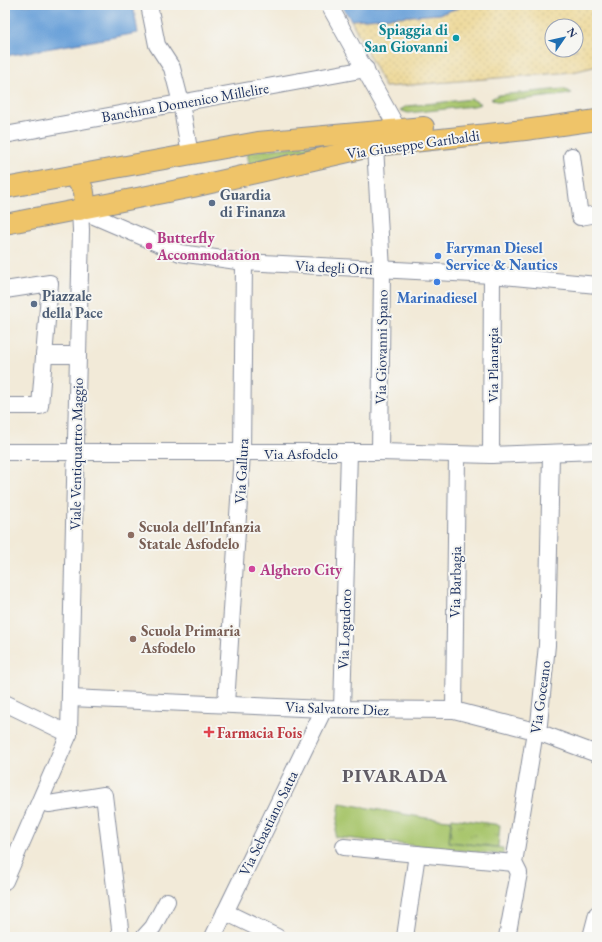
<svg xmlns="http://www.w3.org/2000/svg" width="602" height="942" font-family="'EB Garamond',serif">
  <defs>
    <pattern id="grass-tufts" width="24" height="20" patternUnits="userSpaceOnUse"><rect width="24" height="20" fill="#a9c66d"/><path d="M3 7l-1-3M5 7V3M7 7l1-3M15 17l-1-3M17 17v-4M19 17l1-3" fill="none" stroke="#91aa61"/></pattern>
    <pattern id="sand-dots" width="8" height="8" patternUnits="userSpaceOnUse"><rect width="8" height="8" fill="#eeda9e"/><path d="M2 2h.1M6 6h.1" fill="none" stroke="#ccbb8a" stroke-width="1.8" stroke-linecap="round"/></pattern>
  </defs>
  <rect width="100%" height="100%" fill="#f6f6f2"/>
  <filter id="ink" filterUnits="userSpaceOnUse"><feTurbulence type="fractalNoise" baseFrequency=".025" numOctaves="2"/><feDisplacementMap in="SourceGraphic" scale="8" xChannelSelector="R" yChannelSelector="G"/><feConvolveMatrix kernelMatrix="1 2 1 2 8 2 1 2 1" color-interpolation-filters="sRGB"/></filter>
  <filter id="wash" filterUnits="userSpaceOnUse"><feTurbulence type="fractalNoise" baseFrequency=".012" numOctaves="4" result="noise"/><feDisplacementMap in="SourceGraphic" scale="16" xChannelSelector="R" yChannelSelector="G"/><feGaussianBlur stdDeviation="0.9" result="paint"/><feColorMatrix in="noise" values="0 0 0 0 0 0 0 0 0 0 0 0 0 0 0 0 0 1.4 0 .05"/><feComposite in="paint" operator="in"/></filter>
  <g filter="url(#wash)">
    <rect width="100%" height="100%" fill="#f2ead8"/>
    <g fill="url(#grass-tufts)" stroke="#627a66">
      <path d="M563 89 572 93 564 95 499 102 491 99 498 95Z"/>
      <path d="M472 99 481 104 474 106 408 113 400 110 407 106Z"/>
      <path d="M345 141 347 146 250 169 247 152Z"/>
      <path d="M452 818 500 825 498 847 449 842Z"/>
    </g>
    <path fill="url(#sand-dots)" stroke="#84847e" fill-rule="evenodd" d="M467 5H597V66L573 72 385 87 351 20 440 14ZM552 26H576V50H552Z"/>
    <path fill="#a9c66d" stroke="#627a66" d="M340 803 426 818 451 820 449 842 503 848V855L335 837Z"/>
    <g fill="#6ba1d9" stroke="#43689c">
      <path d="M5 5H133L138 33 5 56Z"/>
      <path d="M341 5H467L440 14 351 20Z"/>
    </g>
  </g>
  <g filter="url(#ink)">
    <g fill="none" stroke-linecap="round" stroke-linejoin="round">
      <defs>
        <g id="minor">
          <path d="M149 5 157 45 172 68 181 103 190 155"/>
          <path d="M329 5 401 135 402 138"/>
          <path d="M5 135 366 69"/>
          <path d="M375 146 382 270 380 452"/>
          <path d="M572 156 580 217 597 214"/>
          <path d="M5 290 50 283 40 406H5"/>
          <path d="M44 355H78"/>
          <path d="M5 452H380L491 455 597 451"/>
          <path d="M491 455 492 275"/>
          <path d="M70 698 324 709 454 710 535 731 597 754"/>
          <path d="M5 703 69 734"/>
          <path d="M226 704 242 453 244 262"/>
          <path d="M342 709 349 452"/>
          <path d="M454 710 457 454"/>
          <path d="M40 802 49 804 104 795 121 937"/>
          <path d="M344 847 417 854"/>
          <path d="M5 881 69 734 81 230 80 210 180 253 244 262 492 275 597 285"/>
          <path d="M225 912 277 937"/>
          <path d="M144 937 153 927 167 901"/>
          <path d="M213 937 324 709"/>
          <path d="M405 937 417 854 514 863"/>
          <path d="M507 937 519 873 514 863 535 731 539 724 547 645 551 453"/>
          <path d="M591 937 597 914"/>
        </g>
        <g id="major">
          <path d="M72 176C85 187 88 195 80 210"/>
          <path d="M5 188 258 142 424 127"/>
          <path d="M5 224 193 187 375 146 525 130 597 120"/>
        </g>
      </defs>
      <use href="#minor" stroke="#868c9b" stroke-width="18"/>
      <use href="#major" stroke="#868c9b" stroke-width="22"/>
      <use href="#minor" stroke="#fff" stroke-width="16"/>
      <use href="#major" stroke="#efc469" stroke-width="20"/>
    </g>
  </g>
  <circle fill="#0f9aa8" stroke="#f6f6f2" stroke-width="1.5" cx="456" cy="38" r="4"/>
  <g fill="#5c6f8a" stroke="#f6f6f2" stroke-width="1.5">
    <circle cx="212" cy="203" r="4"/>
    <circle cx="34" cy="304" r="4"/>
  </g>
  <g fill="#d1479c" stroke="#f6f6f2" stroke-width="1.5">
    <circle cx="149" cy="246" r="4"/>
    <circle cx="252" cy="569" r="4"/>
  </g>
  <g fill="#3f7fe0" stroke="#f6f6f2" stroke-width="1.5">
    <circle cx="438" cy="256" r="4"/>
    <circle cx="437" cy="282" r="4"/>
  </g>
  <g fill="#8d6e63" stroke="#f6f6f2" stroke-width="1.5">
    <circle cx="131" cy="535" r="4"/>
    <circle cx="133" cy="639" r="4"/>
  </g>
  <path fill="#e0444e" stroke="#f6f6f2" stroke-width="1.5" d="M207 726h4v4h4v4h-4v4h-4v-4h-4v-4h4z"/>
  <g text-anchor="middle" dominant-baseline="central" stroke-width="4" stroke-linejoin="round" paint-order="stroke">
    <g font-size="15" font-weight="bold" fill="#0d838f" stroke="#f6f6f2" text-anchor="end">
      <text x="448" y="29">Spiaggia di<tspan x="448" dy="17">San Giovanni</tspan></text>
    </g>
    <g font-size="15" fill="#1b2f5e" stroke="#f6f6f2">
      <text transform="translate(185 102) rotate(-10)">Banchina Domenico Millelire</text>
      <text transform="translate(413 144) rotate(-8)">Via Giuseppe Garibaldi</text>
      <text transform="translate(334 267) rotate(3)">Via degli Orti</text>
      <text transform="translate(381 347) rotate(-89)">Via Giovanni Spano</text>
      <text transform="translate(492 365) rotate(-90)">Via Planargia</text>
      <text x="301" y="453">Via Asfodelo</text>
      <text transform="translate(76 454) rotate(-89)">Viale Ventiquattro Maggio</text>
      <text transform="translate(241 471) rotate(-87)">Via Gallura</text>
      <text transform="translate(455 582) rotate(-89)">Via Barbagia</text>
      <text transform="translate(344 629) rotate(-88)">Via Logudoro</text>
      <text transform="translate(540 697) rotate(-82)">Via Goceano</text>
      <text transform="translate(337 708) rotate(2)">Via Salvatore Diez</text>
      <text transform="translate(268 823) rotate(-64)">Via Sebastiano Satta</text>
    </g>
    <g font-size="15" font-weight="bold" fill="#4e5e75" stroke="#f6f6f2" text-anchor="start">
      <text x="220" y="194">Guardia<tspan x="220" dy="17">di Finanza</tspan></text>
      <text x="42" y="295">Piazzale<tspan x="42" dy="17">della Pace</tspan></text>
    </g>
    <g font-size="15" font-weight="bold" fill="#b23c85" stroke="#f6f6f2" text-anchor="start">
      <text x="157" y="237">Butterfly<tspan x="157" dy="17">Accommodation</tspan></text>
      <text x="260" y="569">Alghero City</text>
    </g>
    <g font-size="15" font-weight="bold" fill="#366cbe" stroke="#f6f6f2" text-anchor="start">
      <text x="446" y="247">Faryman Diesel<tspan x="446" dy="17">Service &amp; Nautics</tspan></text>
      <text x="437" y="297" text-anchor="middle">Marinadiesel</text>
    </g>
    <g font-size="15" font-weight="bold" fill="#785e54" stroke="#f6f6f2" text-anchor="start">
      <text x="139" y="526">Scuola dell'Infanzia<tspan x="139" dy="17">Statale Asfodelo</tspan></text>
      <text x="141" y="630">Scuola Primaria<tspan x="141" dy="17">Asfodelo</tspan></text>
    </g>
    <g font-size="15" font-weight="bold" fill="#be3a42" stroke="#f6f6f2" text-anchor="start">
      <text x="217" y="732">Farmacia Fois</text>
    </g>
    <g font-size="19" font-weight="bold" letter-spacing="1" fill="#615c65" stroke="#f6f6f2">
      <text x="395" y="775">PIVARADA</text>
    </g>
  </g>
  <rect width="602" height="942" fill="none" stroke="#f6f6f2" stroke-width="20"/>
  <g transform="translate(564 38) rotate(56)"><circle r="19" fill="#f6f6f2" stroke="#9ea6b7"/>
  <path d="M0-3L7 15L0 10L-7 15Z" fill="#1f6fb2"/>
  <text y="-6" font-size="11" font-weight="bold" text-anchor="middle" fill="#1b2f5e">N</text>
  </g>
</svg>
